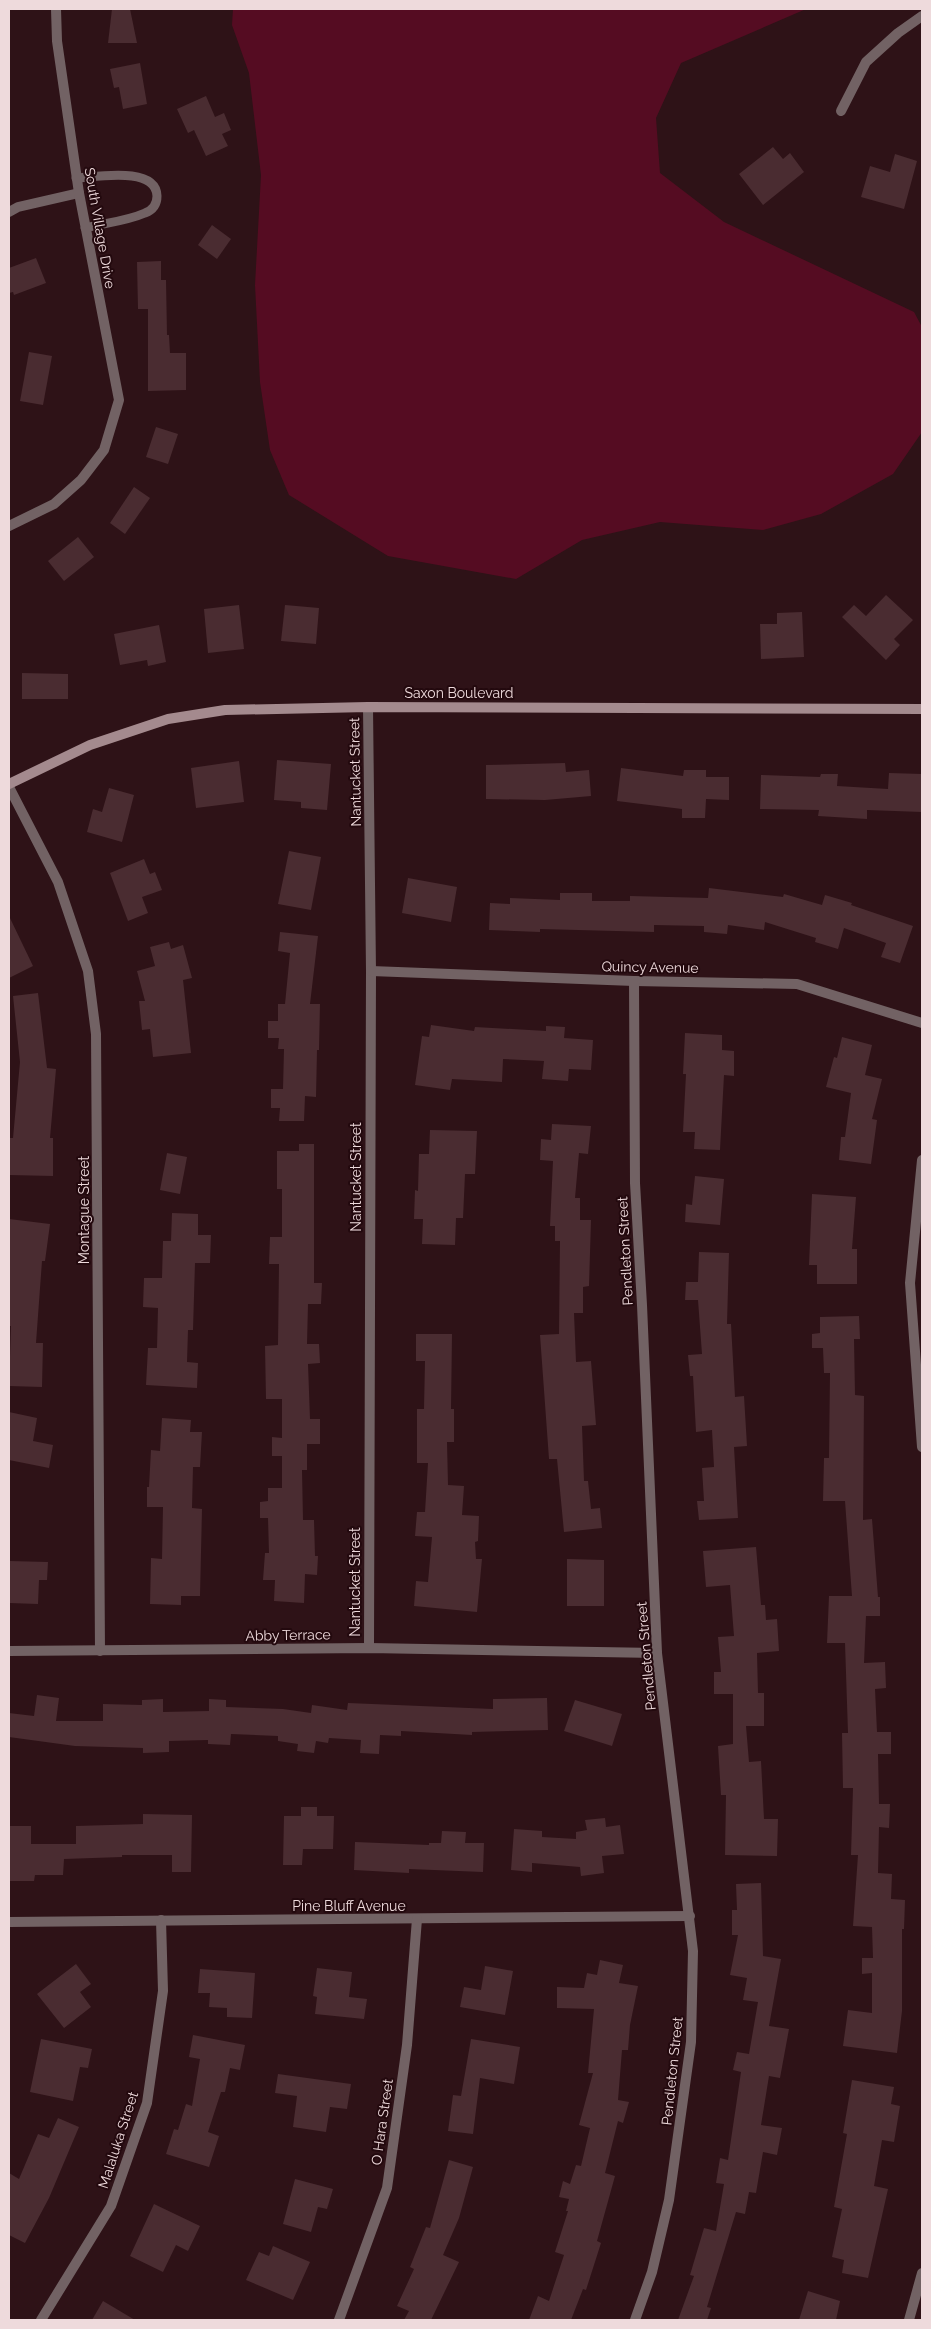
<svg xmlns="http://www.w3.org/2000/svg" width="931" height="2329" font-family="Raleway,sans-serif">
  <rect width="100%" height="100%" fill="#2e1217"/>
  <path fill="#550c22" d="M233 9H806L681 63 656 118 660 173 724 222 914 312 922 327V432L893 474 821 514 763 530 660 522 582 540 516 579 388 556 289 495 270 450 260 382 255 285 261 175 249 73 232 25Z"/>
  <g fill="#4a2c31">
    <path d="M112 9H130L137 43H108Z"/>
    <path d="M140 63 147 104 123 109 119 87 114 88 110 69Z"/>
    <path d="M206 96 215 117 224 113 231 130 222 134 228 146 206 156 194 130 188 133 177 109Z"/>
    <path d="M773 147 783 159 790 153 804 172 763 205 739 174Z"/>
    <path d="M895 154 917 161 904 209 861 197 870 166 890 172Z"/>
    <path d="M212 225 231 239 217 259 198 245Z"/>
    <path d="M36 258 46 283 14 295 13 292 9 293V268Z"/>
    <path d="M161 261V280H166L167 335H169L170 353H186V390L148 391V309H138L137 262Z"/>
    <path d="M29 352 52 356 43 405 20 401Z"/>
    <path d="M156 427 178 434 168 464 146 457Z"/>
    <path d="M134 487 150 498 125 534 110 523Z"/>
    <path d="M78 537 94 557 64 581 48 561Z"/>
    <path d="M886 595 913 620 894 639 900 645 886 660 842 617 854 605 866 616Z"/>
    <path d="M239 605 244 649 208 653 204 609Z"/>
    <path d="M285 605 319 608 316 644 281 641Z"/>
    <path d="M802 612 804 657 761 659 760 624H777V613Z"/>
    <path d="M159 625 166 662 148 666 147 660 120 665 114 634Z"/>
    <path d="M22 673 68 674V699H22Z"/>
    <path d="M277 760 331 764 327 810 301 808V802L274 800Z"/>
    <path d="M239 761 244 802 196 808 191 768Z"/>
    <path d="M565 763 566 772 589 770 591 796 545 800 486 799V765Z"/>
    <path d="M621 768 683 776 684 770H706V777H729V800L706 799 705 818H682V809L617 801Z"/>
    <path d="M889 773 922 774V812L867 810V819L818 816 819 810 760 809 761 775 820 777 821 774H838L837 786 888 789Z"/>
    <path d="M109 788 134 795 122 842 87 832 93 809 102 812Z"/>
    <path d="M289 851 321 857 311 910 278 904Z"/>
    <path d="M144 859 150 874 155 872 162 890 142 897 148 913 128 921 110 873Z"/>
    <path d="M408 878 457 887 451 922 402 913Z"/>
    <path d="M709 888 783 897 784 894 822 905 825 895 852 903 851 905 913 926 900 963 881 957 886 943 844 928 838 949 815 942 816 938 765 922 764 930 728 925 727 934 704 932V926L654 925V932L540 929V932L489 930 490 903 510 904V898L560 900V893H592V901H630V896L708 898Z"/>
    <path d="M9 916 33 966 9 978Z"/>
    <path d="M280 932 318 936 310 1004H320L319 1050H317L316 1097 305 1096 304 1121H279L280 1108H271V1089H283L284 1049H278L279 1038H268V1021H278V1004H285L290 953 278 951Z"/>
    <path d="M169 942 171 949 183 945 192 978 183 980 191 1053 153 1057 150 1029 142 1030 139 1001H145L137 971 155 966 150 947Z"/>
    <path d="M38 993 47 1068 56 1069 50 1138H53V1176L9 1175V1138H13L20 1062 13 996Z"/>
    <path d="M431 1025 474 1031 475 1027 546 1031V1026L565 1027 564 1038 593 1040 591 1070 569 1069 568 1081 542 1079 544 1061 503 1059 502 1082 452 1079 450 1090 415 1085 422 1036 429 1037Z"/>
    <path d="M685 1033 722 1035V1050L734 1051V1076L724 1075 720 1150 694 1149 695 1132H683L686 1074H683Z"/>
    <path d="M842 1037 872 1045 865 1075 882 1079 872 1119 877 1120 871 1164 839 1160 841 1137H845L851 1093 826 1087 834 1057 837 1058Z"/>
    <path d="M552 1124 591 1126 588 1154 579 1153 575 1198H580V1220H591L589 1286 583 1287V1313H574L576 1362 591 1361 596 1425 582 1426 584 1481H588L591 1509 600 1508 602 1528 564 1532 557 1459H549L540 1335 559 1334 560 1241H555V1226H550L553 1161 540 1160 541 1139 551 1140Z"/>
    <path d="M430 1130 477 1131 475 1174H465L463 1218H456L455 1245 422 1244 423 1219H414L415 1190 418 1191 419 1154H429Z"/>
    <path d="M299 1144H314V1283H322L321 1304H308L307 1344H319L320 1363 308 1364 310 1419H320V1444H307V1470H302L303 1520H314L315 1556H318L317 1575 305 1574 304 1603 274 1601 275 1580H263L265 1553H269L268 1518H260V1502L268 1501V1488H282V1456H272V1437L282 1438V1399H266L265 1346 278 1345 279 1264H269L270 1237H282V1189H277V1151H299Z"/>
    <path d="M167 1153 187 1157 180 1194 160 1190Z"/>
    <path d="M695 1176 724 1179 720 1225 685 1222 686 1204 692 1205Z"/>
    <path d="M812 1194 856 1197 852 1249H857V1284H817V1265H809Z"/>
    <path d="M172 1213 198 1214V1235H211L210 1263H195L193 1330H188L187 1362 198 1363 197 1388 146 1385 148 1348H157L158 1308 143 1307 144 1278H162L163 1241H171Z"/>
    <path d="M9 1219 50 1224 45 1261H42L36 1343H43L42 1387 9 1386 11 1326H9Z"/>
    <path d="M699 1252 729 1253 727 1324H731L735 1397 744 1396 747 1446 734 1447 738 1518 699 1520 697 1501H704L702 1468 714 1467 712 1430 696 1432 693 1376H690L688 1355 702 1354 698 1300H685L686 1282H698Z"/>
    <path d="M859 1316 860 1339H854L855 1395 864 1396 863 1520 872 1519 878 1597H880V1616H866L864 1663 885 1662 886 1688 875 1689 877 1732H891V1754H878L879 1804H890L889 1828 879 1827 878 1873 892 1874 891 1899 905 1900 904 1929H902V2011L897 2053 843 2046 848 2010 872 2013V1973L862 1974V1958H873L872 1927 853 1926 858 1855H851L853 1788H843L842 1733H848L845 1643H827L829 1596H852L845 1501H823L824 1458H829L830 1373H824L823 1348H812V1334L820 1333V1317Z"/>
    <path d="M416 1334H452L451 1409H454V1442H447L448 1485 464 1486 462 1515 479 1516 478 1541 475 1542 476 1559H482L477 1612 414 1606 416 1581 428 1582 432 1537 415 1536 417 1512H425L428 1463H417V1409H424L425 1361H416Z"/>
    <path d="M9 1412 37 1418 33 1441 53 1445 49 1468 9 1460Z"/>
    <path d="M162 1418 191 1420 190 1432H202L200 1467H193L192 1508 202 1509 200 1596H181V1605L150 1604 151 1558 162 1559 163 1507H147V1487H149L151 1450 160 1451Z"/>
    <path d="M756 1547 761 1605H765L766 1620 777 1619 779 1651 757 1653 758 1693H764V1726H746L749 1762 761 1761 764 1819H778L777 1856 725 1855 726 1795H721L718 1746 733 1744V1694H714V1672H721L718 1637 734 1636 730 1585 706 1587 703 1551Z"/>
    <path d="M567 1559 604 1560V1606H567Z"/>
    <path d="M9 1561 48 1562 47 1580H39L38 1604 9 1603Z"/>
    <path d="M37 1695 59 1698 56 1721H103V1704L142 1705V1700L163 1699V1712L209 1711V1699L226 1700V1707L283 1709 311 1713 312 1705 347 1710 348 1703 493 1709V1699L547 1698 548 1730 472 1732V1735L401 1731V1736L380 1735 379 1754 360 1753 361 1740 329 1738 328 1743 316 1741 314 1753 297 1751 298 1744 278 1741V1736L231 1734 230 1745 208 1744V1740L169 1741V1752L143 1753V1748L75 1746 9 1737V1713L34 1716Z"/>
    <path d="M575 1700 622 1714 612 1746 564 1731Z"/>
    <path d="M301 1807H317V1816H334L333 1849H303L302 1865H283L284 1816H301Z"/>
    <path d="M143 1814 192 1815 191 1872H172V1855H122V1857L64 1859 63 1875H35L34 1881H9V1826H31V1844H76V1826L143 1824Z"/>
    <path d="M605 1818 606 1827 620 1825 624 1854 602 1856 604 1873 581 1876 580 1867 532 1863V1872L511 1870 514 1829 542 1831V1837L576 1839V1832L587 1830 585 1820Z"/>
    <path d="M442 1831 466 1832 465 1843H484L483 1872 409 1869V1873L354 1870 355 1842 429 1845V1843H441Z"/>
    <path d="M761 1883 763 1956 781 1959 769 2026 789 2029 780 2078 769 2076 761 2125 782 2128 777 2155 763 2152 756 2193 749 2192 745 2214 736 2212 707 2307 711 2308 707 2320H678L694 2276 690 2275 704 2228 716 2231 724 2184 716 2183 720 2158 728 2160 741 2072 733 2070 737 2052 749 2054 758 2002 743 2000 747 1978 730 1975 738 1935H732V1910H737L736 1884Z"/>
    <path d="M600 1960 623 1965 619 1983 638 1986 630 2025 628 2050H622L618 2100 629 2102 623 2123 618 2121 605 2173 615 2176 597 2241 601 2243 586 2290 583 2289 571 2320H529L538 2296 549 2301 564 2255 555 2252 568 2211H566L569 2199 559 2197 563 2181 570 2184 576 2165 581 2166 590 2128 579 2125 593 2073H588L594 2009 557 2008V1987L584 1988 587 1973 597 1975Z"/>
    <path d="M76 1964 91 1984 80 1992 91 2007 64 2028 37 1994Z"/>
    <path d="M485 1966 513 1971 505 2015 460 2007 464 1987 481 1990Z"/>
    <path d="M317 1968 352 1972 349 1997 367 1999 364 2019 315 2014 317 1997 313 1996Z"/>
    <path d="M200 1969 255 1973 252 2018 227 2017V2008L209 2007 210 1993H198Z"/>
    <path d="M193 2035 245 2045 240 2070 230 2068 225 2092H221L208 2132 219 2136 209 2167 166 2154 174 2129 178 2130 186 2104 192 2106 200 2059 189 2057Z"/>
    <path d="M41 2039 92 2049 88 2068 80 2067 73 2101 30 2092Z"/>
    <path d="M471 2039 520 2047 514 2084 480 2078 473 2134 448 2131 453 2095 461 2096Z"/>
    <path d="M278 2074 351 2084 347 2109 330 2107 326 2132 293 2127 297 2096 275 2093Z"/>
    <path d="M852 2080 894 2087 891 2104 900 2106 894 2142 882 2140 874 2186 888 2189 868 2278 842 2273 844 2260 832 2257 842 2209 834 2207 847 2134 843 2133Z"/>
    <path d="M58 2118 79 2127 49 2198 25 2243 9 2235V2173L19 2179 38 2134 49 2138Z"/>
    <path d="M449 2160 473 2167 459 2218 443 2255 459 2262 431 2320H404L409 2311 397 2306 414 2269 410 2267 426 2227 430 2228Z"/>
    <path d="M295 2179 333 2189 327 2209 318 2207 311 2232 283 2224Z"/>
    <path d="M154 2204 200 2226 188 2251 176 2245 163 2272 130 2256Z"/>
    <path d="M273 2246 310 2262 293 2300 246 2280 259 2252 269 2256Z"/>
    <path d="M808 2291 840 2301 836 2320H799Z"/>
    <path d="M103 2301 135 2320H92Z"/>
  </g>
  <g fill="none" stroke-linecap="round" stroke-linejoin="round">
    <path stroke="#726264" stroke-width="9" d="M76 178C97 177 156 166 157 196 157 204 153 210 145 213 127 221 105 223 85 228"/>
    <g stroke="#726264" stroke-width="10">
      <path d="M841 111 866 62 898 33 922 16"/>
      <path d="M9 212 18 207 79 193"/>
      <path d="M9 526 54 504 81 480 104 450 119 400 79 193 57 41 56 9"/>
      <path d="M368 707 371 971 369 1648"/>
      <path d="M9 787 58 882 88 971 96 1034 100 1651"/>
      <path d="M371 971 634 981 797 984 922 1023"/>
      <path d="M634 981 635 1183 642 1305 657 1653 693 1951 691 2042 669 2200 652 2272 635 2320"/>
      <path d="M9 1651 369 1648 657 1653"/>
      <path d="M9 1922 690 1916"/>
      <path d="M41 2320 111 2206 147 2103 163 1991 161 1920"/>
      <path d="M339 2320 387 2188 407 2045 417 1919"/>
    </g>
    <g stroke="#726264" stroke-width="10">
      <path d="M922 1160 910 1283 922 1447"/>
      <path d="M909 2320 922 2273"/>
    </g>
    <path stroke="#a48a8e" stroke-width="10" d="M9 784 90 745 168 719 225 710 368 707 922 709"/>
  </g>
  <g text-anchor="middle" dominant-baseline="central" stroke-width="4" stroke-linejoin="round" paint-order="stroke">
    <g font-size="14" fill="#eedadc" stroke="#23090e">
      <text transform="translate(100 228) rotate(80)">South Village Drive</text>
      <text x="459" y="693">Saxon Boulevard</text>
      <text transform="translate(355 772) rotate(-91)">Nantucket Street</text>
      <text transform="translate(650 967) rotate(1)">Quincy Avenue</text>
      <text transform="translate(356 1177) rotate(-90)">Nantucket Street</text>
      <text transform="translate(84 1210) rotate(-90)">Montague Street</text>
      <text transform="translate(625 1251) rotate(-93)">Pendleton Street</text>
      <text transform="translate(355 1582) rotate(-90)">Nantucket Street</text>
      <text transform="translate(288 1635) rotate(-1)">Abby Terrace</text>
      <text transform="translate(646 1656) rotate(-95)">Pendleton Street</text>
      <text x="349" y="1906">Pine Bluff Avenue</text>
      <text transform="translate(672 2071) rotate(-84)">Pendleton Street</text>
      <text transform="translate(382 2122) rotate(-82)">O Hara Street</text>
      <text transform="translate(118 2140) rotate(-72)">Malaluka Street</text>
    </g>
  </g>
  <rect width="931" height="2329" fill="none" stroke="#eedadc" stroke-width="20"/>
</svg>
